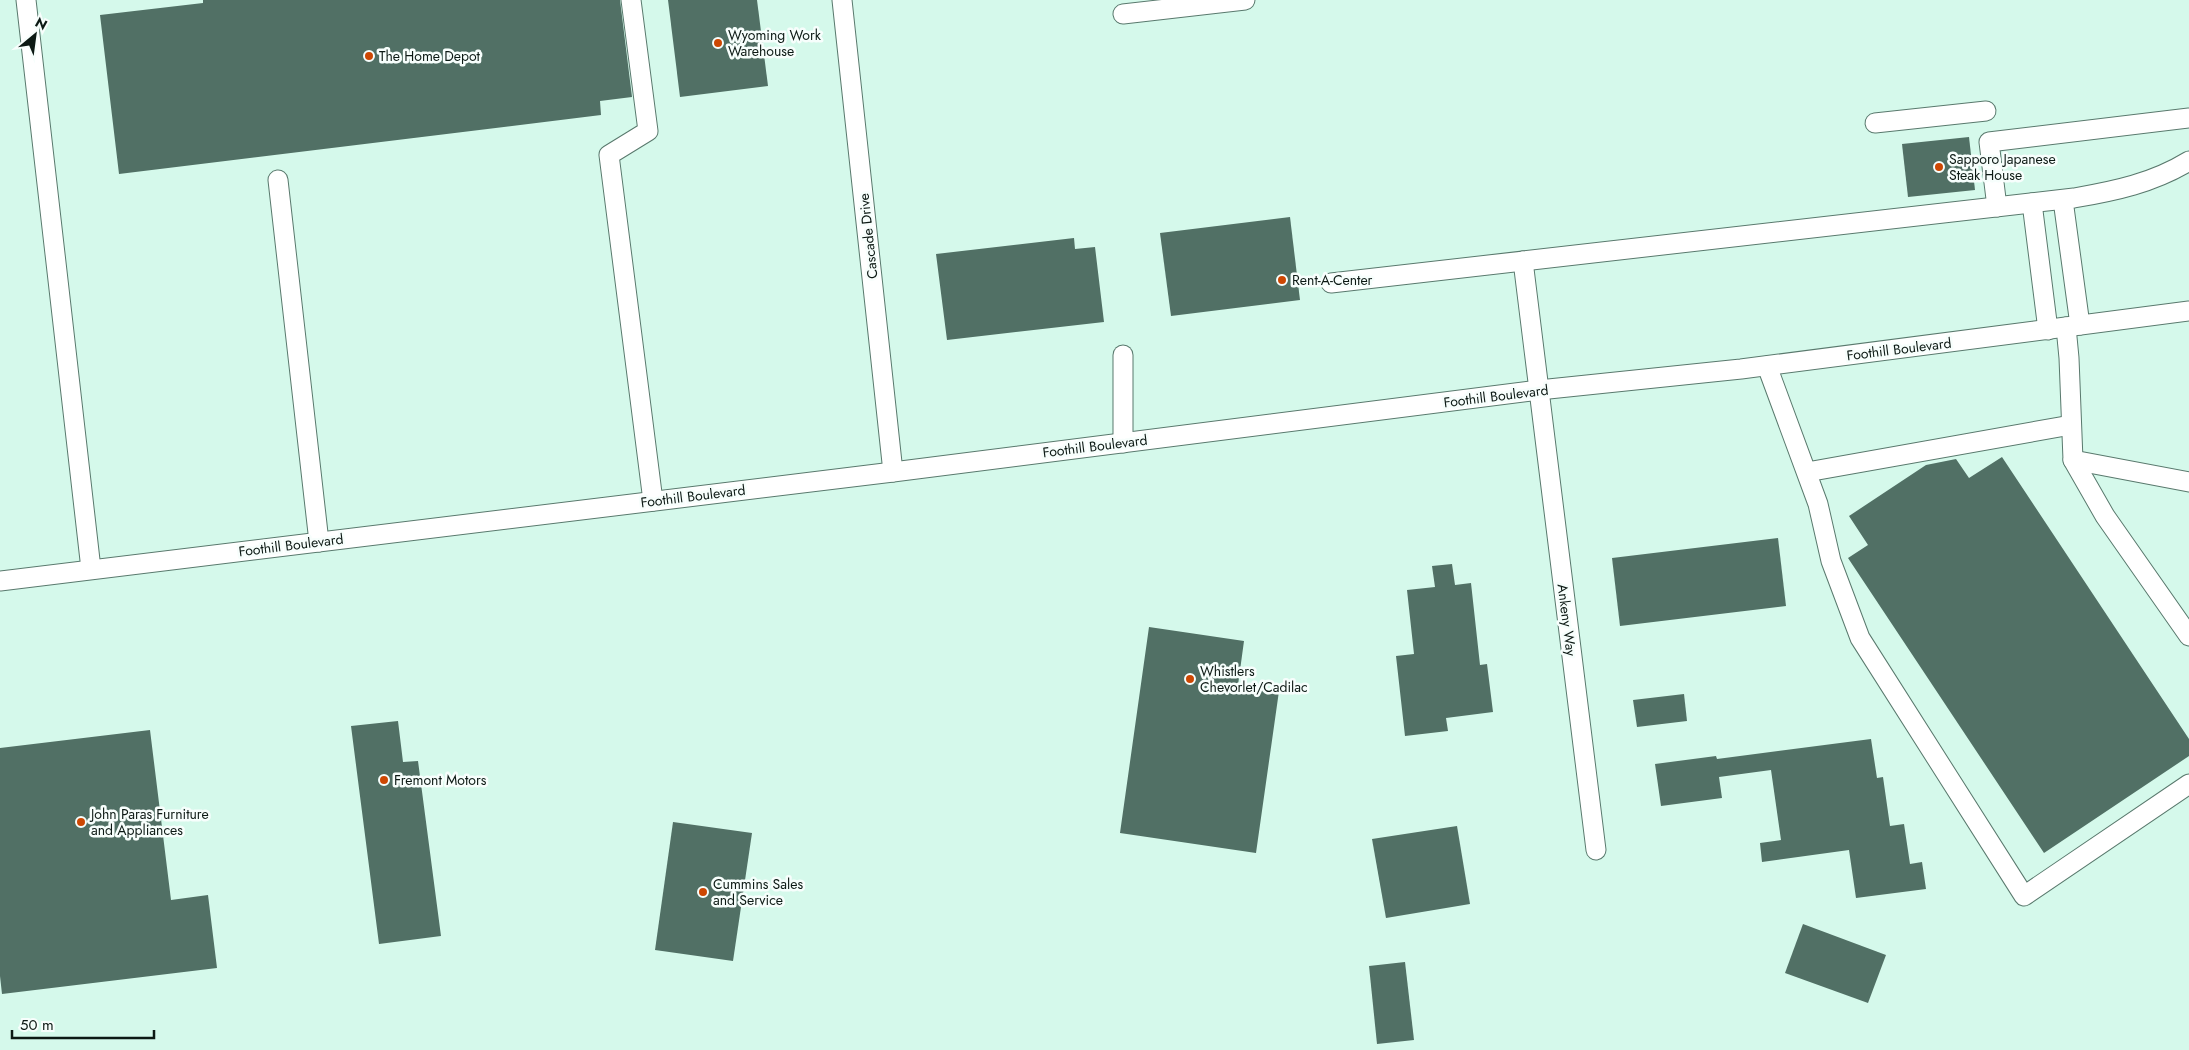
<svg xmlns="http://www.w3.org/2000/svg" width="2189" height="1050" font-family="Jost,sans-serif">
  <rect width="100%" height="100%" fill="#d5f9eb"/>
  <g fill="#517065">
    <path d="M203 0H620L632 97 600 101 601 115 119 174 100 15 203 3Z"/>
    <path d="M668 0H757L768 86 680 97Z"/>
    <path d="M1969 137 1975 190 1908 197 1902 144Z"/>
    <path d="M1290 217 1300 300 1171 316 1160 233Z"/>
    <path d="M1074 238 1075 249 1095 247 1104 322 947 340 936 254Z"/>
    <path d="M2002 457 2189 739V756L2044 853 1848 558 1868 545 1849 516 1926 465 1956 459 1969 478Z"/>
    <path d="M1778 538 1786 606 1620 626 1612 558Z"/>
    <path d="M1452 564 1455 585 1471 583 1480 665 1487 664 1493 712 1446 718 1448 731 1405 736 1396 656 1414 654 1407 590 1435 587 1432 566Z"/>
    <path d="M1149 627 1244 641 1238 685 1279 691 1256 853 1120 833Z"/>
    <path d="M1684 694 1687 721 1637 727 1633 700Z"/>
    <path d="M398 721 403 762 418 761 441 936 379 944 351 726Z"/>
    <path d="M150 730 171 900 208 895 217 968 2 994 0 976V748Z"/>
    <path d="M1871 739 1877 778 1883 777 1890 826 1904 824 1910 864 1922 862 1926 889 1856 898 1849 850 1762 862 1760 843 1781 840 1771 770 1719 777 1722 798 1661 806 1655 764 1716 756 1717 759Z"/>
    <path d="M673 822 752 833 733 961 655 950Z"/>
    <path d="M1457 826 1470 904 1386 918 1372 839Z"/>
    <path d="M1803 924 1886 955 1868 1003 1785 973Z"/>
    <path d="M1405 962 1414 1040 1377 1044 1369 966Z"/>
  </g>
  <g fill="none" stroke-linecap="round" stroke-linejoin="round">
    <defs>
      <g id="minor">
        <path d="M26 0 91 569"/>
        <path d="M631 0 648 131 609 155 653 501"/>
        <path d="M842 0 893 472"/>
        <path d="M1123 14 1245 0"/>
        <path d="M1875 123 1986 111"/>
        <path d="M278 180 319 542"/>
        <path d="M2063 200 2080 325"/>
        <path d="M2032 203 2048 330"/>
        <path d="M1997 207 1989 142 2189 118"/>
        <path d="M1523 261 1596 850"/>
        <path d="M1331 283 2074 198C2115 191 2153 183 2189 161"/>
        <path d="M2066 327 2069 358 2073 460 2105 516 2189 636"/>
        <path d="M1767 366 1818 504 1831 561 1860 638 2024 896 2189 784"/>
        <path d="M1123 443V355"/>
        <path d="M2073 460 2189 482"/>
        <path d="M1807 472 2071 425"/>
        <path d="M0 581 893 472 1539 390 1741 369 2189 311"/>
      </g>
    </defs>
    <use href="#minor" stroke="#59796d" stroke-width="21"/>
    <use href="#minor" stroke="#fff" stroke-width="19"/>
  </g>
  <g fill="#cd4703" stroke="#f7fefc" stroke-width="2">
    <circle cx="718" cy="43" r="5"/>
    <circle cx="369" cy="56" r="5"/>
    <circle cx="1939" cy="167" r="5"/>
    <circle cx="1282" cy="280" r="5"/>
    <circle cx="1190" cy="679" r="5"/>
    <circle cx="384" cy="780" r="5"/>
    <circle cx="81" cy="822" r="5"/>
    <circle cx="703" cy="892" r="5"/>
  </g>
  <g text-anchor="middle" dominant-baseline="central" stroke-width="5" stroke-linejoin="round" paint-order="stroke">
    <g font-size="14" fill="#0c1914" stroke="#f7fefc" text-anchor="start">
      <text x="728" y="35">Wyoming Work<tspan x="728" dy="16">Warehouse</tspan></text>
      <text x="379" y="56">The Home Depot</text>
      <text x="1949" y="159">Sapporo Japanese<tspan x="1949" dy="16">Steak House</tspan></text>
      <text x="1292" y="280">Rent-A-Center</text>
      <text x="1200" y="671">Whistlers<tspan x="1200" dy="16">Chevorlet/Cadilac</tspan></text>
      <text x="394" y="780">Fremont Motors</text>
      <text x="91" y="814">John Paras Furniture<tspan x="91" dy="16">and Appliances</tspan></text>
      <text x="713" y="884">Cummins Sales<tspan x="713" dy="16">and Service</tspan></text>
    </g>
    <g font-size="14" fill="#0c1914" stroke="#f7fefc">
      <text transform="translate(868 236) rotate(-96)">Cascade Drive</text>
      <text transform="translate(1899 349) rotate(-7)">Foothill Boulevard</text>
      <text transform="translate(1496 396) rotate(-7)">Foothill Boulevard</text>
      <text transform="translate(1095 446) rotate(-7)">Foothill Boulevard</text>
      <text transform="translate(693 496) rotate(-7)">Foothill Boulevard</text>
      <text transform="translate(291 545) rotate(-7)">Foothill Boulevard</text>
      <text transform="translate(1567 620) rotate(83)">Ankeny Way</text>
    </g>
  </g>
  <g transform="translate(35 35) rotate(29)" stroke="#f7fefc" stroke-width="4" paint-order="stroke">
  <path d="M0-4L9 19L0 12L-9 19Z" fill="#0c1914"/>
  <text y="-8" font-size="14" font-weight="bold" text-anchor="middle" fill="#0c1914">N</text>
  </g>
  <path d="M12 1030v8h142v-8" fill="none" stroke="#0c1914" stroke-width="2.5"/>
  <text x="20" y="1030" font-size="15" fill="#0c1914" stroke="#f7fefc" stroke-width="4" paint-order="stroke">50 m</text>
</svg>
